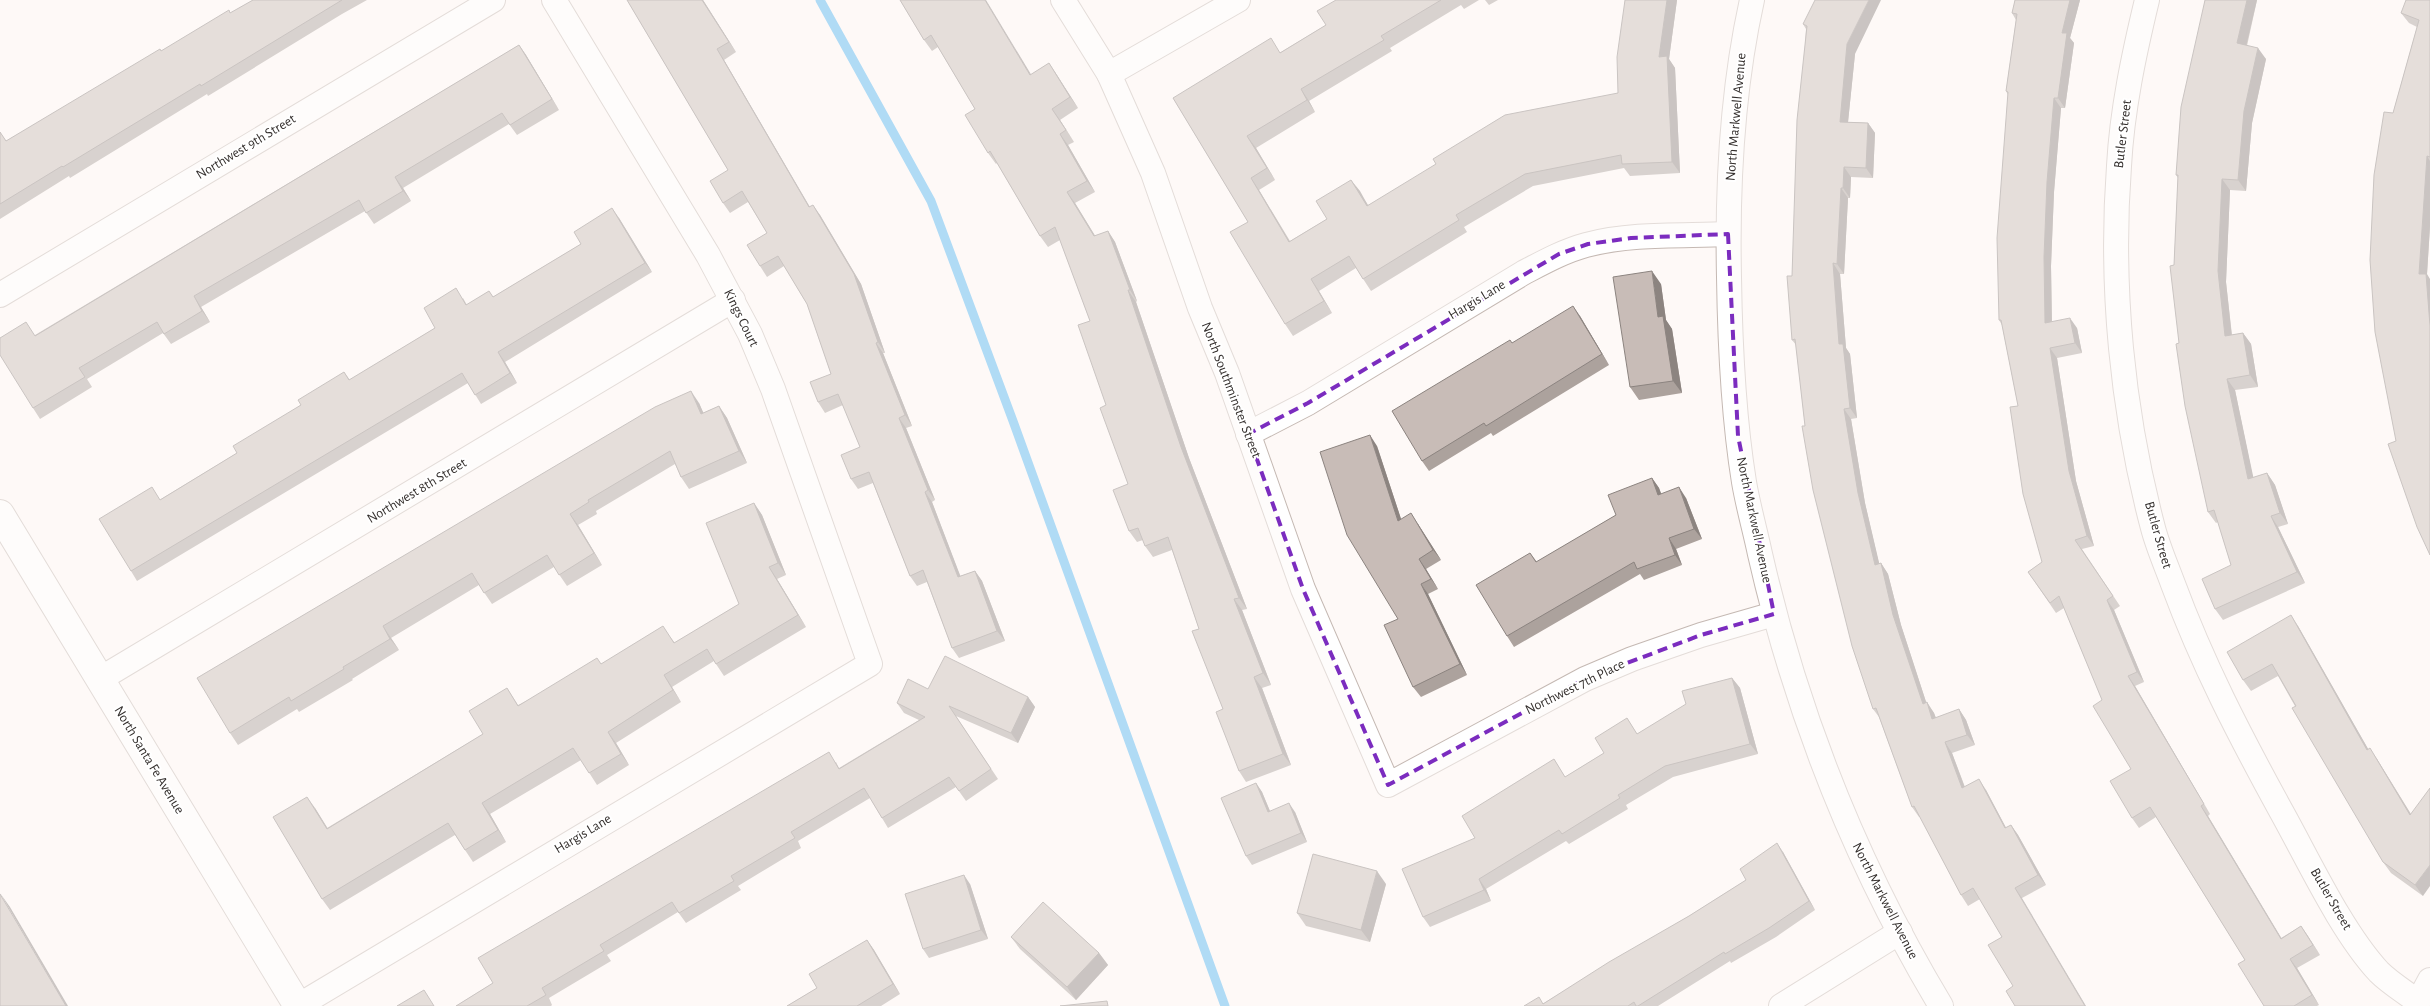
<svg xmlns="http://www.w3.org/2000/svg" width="2430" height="1006" font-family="'Alegreya Sans',sans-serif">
  <rect width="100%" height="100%" fill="#fef9f7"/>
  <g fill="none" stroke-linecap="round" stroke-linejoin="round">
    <path stroke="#53b5f1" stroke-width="9" d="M820 0 931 201 1013 421 1225 1006"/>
    <defs>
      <g id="minor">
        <path d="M1063 0 1109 74 1153 173 1200 308 1227 373 1303 589 1388 785 1585 679 1632 659 1701 635 1774 614"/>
        <path d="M1752 0C1732 90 1727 185 1729 277 1730 346 1733 414 1744 482 1748 506 1755 530 1760 554 1796 712 1857 866 1941 1006"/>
        <path d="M2147 0C2134 54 2122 110 2119 166 2110 286 2122 411 2153 528 2158 547 2166 565 2173 584 2203 665 2239 734 2280 809 2308 859 2341 931 2379 972 2390 983 2405 992 2418 1002"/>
        <path d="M1109 74 1238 0"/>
        <path d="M0 295 493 0"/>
        <path d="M1248 434 1308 403 1523 273C1544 262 1564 251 1586 245 1631 233 1682 236 1728 234"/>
        <path d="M100 679 733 300"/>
        <path d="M298 1006 870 664 773 389 750 334 708 255 554 0"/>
        <path d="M1781 1006 1900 932"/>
        <path d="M2416 1006 2430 980"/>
      </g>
      <path id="secondary" d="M0 514 298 1006"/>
    </defs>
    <use href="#minor" stroke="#c5b9b3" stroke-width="26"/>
    <use href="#secondary" stroke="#c5b9b3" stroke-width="30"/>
    <use href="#minor" stroke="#fff" stroke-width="24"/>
    <use href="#secondary" stroke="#fff" stroke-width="28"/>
  </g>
  <g fill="#aca29d">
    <path d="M253 0H367L342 14 208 96 207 94 70 178 69 176 0 219V132L6 141 161 51 231 13Z"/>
    <path d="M627 0H703L736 52 724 60 810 207 820 215 861 284 885 353H883L912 426 906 428 935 500 932 502 960 576 975 571 982 581 1005 641 959 658 952 648 927 582 917 586 910 576 873 483 858 489 851 479 860 447 843 405 825 413 818 402 831 374 807 304 784 266 767 277 760 266 767 233 748 202 730 213 723 203 728 170Z"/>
    <path d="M900 0 1031 75 1049 63 1078 108 1060 120 1074 142 1068 145 1095 192 1075 203 1095 236 1108 231 1115 242 1137 301 1136 302 1189 458 1247 609 1242 610 1271 685 1262 688 1291 765 1246 782 1239 771 1223 709 1199 629 1172 550 1153 557 1145 546 1143 540 1137 542 1129 531 1128 484 1106 405 1090 321 1060 240 1048 247 1040 236 997 163 996 164 988 153 975 109 938 47 932 51 924 40Z"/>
    <path d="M1336 0H1479L1464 9 1461 5 1390 48 1392 51 1309 101 1315 112 1256 148 1275 180 1259 190 1290 241 1327 219 1351 180 1368 205 1618 93 1625 0H1677L1669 59 1675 68 1680 173 1630 176 1624 168 1533 186 1464 227 1467 232 1371 291 1356 268 1319 291 1332 313 1293 336 1285 324 1248 222 1173 98 1281 52 1326 25Z"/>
    <path d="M1485 0H1498L1489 5Z"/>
    <path d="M2015 0H2080L2070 38 2074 43 2065 108H2061L2054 192 2051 266 2052 322 2077 328 2082 353 2057 358 2076 481 2094 546 2082 549 2120 606 2114 610 2144 682 2135 686 2210 814 2208 816 2281 938 2301 926 2320 955 2297 968 2319 1005 2317 1006H2264L2245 960 2156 817 2139 828 2132 818 2131 769 2064 608 2056 613 2028 572 2042 562 2018 406 2002 325 1999 320 2008 95 2006 91 2016 20 2012 13Z"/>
    <path d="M2205 0H2257L2247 46 2266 59 2252 123 2246 191 2230 190 2226 282 2232 335 2243 333 2251 344 2258 387 2235 390 2253 478 2267 473 2275 485 2288 524 2278 527 2305 583 2223 620 2215 609 2231 565 2218 522 2216 523 2208 512 2179 343 2174 265 2178 178 2176 175Z"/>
    <path d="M2430 0V227L2427 274 2396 441 2393 113 2417 27 2409 23 2401 13Z"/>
    <path d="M1803 24 1855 54 1848 122 1868 123 1875 133 1873 178 1851 177 1850 198H1848L1844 274H1840L1846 348 1850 354 1857 418 1851 419 1865 503 1879 564 1881 563 1888 574 1901 625 1926 702 1934 713 1936 718 1959 709 1966 720 1975 745 1952 753 1965 787 1986 790 2006 828 2011 825 2018 835 2046 885 2022 898 2013 986 2002 937 1980 899 1968 906 1961 895 1920 817H1919L1912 807 1879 717 1873 709 1805 426 1796 345 1792 340V276L1806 29Z"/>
    <path d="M519 45 526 55 559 110 517 135 509 124 403 188 411 201 374 224 365 211 201 307 210 322 171 344 163 333 87 379 92 387 40 419 33 408 35 335Z"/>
    <path d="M619 218 652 272 505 362 517 383 481 404 468 383 137 581 131 571 161 499 237 453 344 372 350 380 435 328 463 298 467 305 489 291 493 297 581 244Z"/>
    <path d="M1661 284 1666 320 1672 329 1682 393 1639 400 1630 387Z"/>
    <path d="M1580 316 1609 365 1493 436 1491 433 1429 471 1422 461Z"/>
    <path d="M699 403 703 413 719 406 727 418 747 463 689 489 681 477 675 464 596 511 597 514 578 525 602 565 567 586 554 567 492 604 479 585 391 638 399 650 352 679 353 680 299 712 297 709 238 745 230 733Z"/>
    <path d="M1377 446 1401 519 1418 524 1441 560 1426 569 1438 589 1428 594 1467 675 1421 697 1413 687 1398 619Z"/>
    <path d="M1652 478 1659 488 1661 494 1686 498 1702 539 1676 549 1682 565 1644 580 1640 574 1514 647 1507 636 1530 553 1537 562 1616 515Z"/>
    <path d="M754 503 762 515 786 575 777 579 806 627 724 676 714 661 672 687 681 702 616 743 629 765 597 785 581 760 490 814 506 842 473 862 455 835 330 910 322 899 315 808 327 828 483 734 507 688 518 705 601 664 671 638 675 643 739 604Z"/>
    <path d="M2298 626 2368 749 2377 759 2411 814 2423 896 2391 873 2383 862 2278 676 2251 691 2243 680Z"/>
    <path d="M1732 678 1740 688 1758 754 1673 777 1626 805 1628 809 1569 844 1566 841 1486 889 1491 901 1430 927 1423 917 1475 838 1554 759 1565 777 1604 753 1627 718 1637 734Z"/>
    <path d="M928 689 1028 697 1035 707 1018 743 956 716 998 779 966 801 956 787 888 828 870 798 798 841 801 848 738 886 741 890 686 923 678 912 607 955 611 961 549 998 552 1005 551 1006H456L493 983 836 762 839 768 919 720 904 713 897 703Z"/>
    <path d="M1256 783 1262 792 1270 811 1295 812 1307 842 1252 865 1246 856Z"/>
    <path d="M1783 852 1815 910 1776 937 1731 963 1730 961 1658 1006H1524L1544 1003 1689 916 1746 880Z"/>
    <path d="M970 884 988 939 929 958 923 949Z"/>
    <path d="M1386 884 1370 942 1306 926 1297 913Z"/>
    <path d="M1011 937 1099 953 1108 965 1076 1000 1020 949Z"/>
    <path d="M867 940 874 950 900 994 881 1006H787L817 988Z"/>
  </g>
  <g fill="#8c8480">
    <path d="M702 0H703L736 52 729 42Z"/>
    <path d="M985 0H986L1038 86 1030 75Z"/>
    <path d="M1667 0H1677L1669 59 1675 68 1680 173 1672 162 1659 57Z"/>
    <path d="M1869 0H1881L1855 54 1847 132 1840 122 1847 44Z"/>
    <path d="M2070 0H2080L2070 38 2074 43 2065 108 2058 98 2062 33Z"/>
    <path d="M2247 0H2257L2244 55 2237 43Z"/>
    <path d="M519 45 526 55 559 110 552 99Z"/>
    <path d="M2258 48 2266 59 2252 123 2246 191 2238 180 2244 111Z"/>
    <path d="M717 49 724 60 816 218 809 207Z"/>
    <path d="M1049 63 1057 75 1078 108 1070 97Z"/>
    <path d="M1301 89 1309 101 1315 112 1307 100Z"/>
    <path d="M2054 98 2061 108 2054 192 2051 266 2052 333 2045 323 2044 257 2047 182Z"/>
    <path d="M1052 109 1060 120 1074 142Z"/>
    <path d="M1868 123 1875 133 1873 178 1866 168Z"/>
    <path d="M1060 134 1068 145 1095 192 1087 181Z"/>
    <path d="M1247 136 1256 148 1275 180 1267 168Z"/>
    <path d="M2427 156 2430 161V226L2427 274 2430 279V326L2419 274Z"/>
    <path d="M1844 167 1851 177 1850 198 1843 188Z"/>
    <path d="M395 177 403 188 411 201 403 191Z"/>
    <path d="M1251 178 1259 190 1297 254 1289 242Z"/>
    <path d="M2222 179 2230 190 2226 282 2233 347 2225 336 2218 271Z"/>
    <path d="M1351 180 1360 191 1375 218 1367 206Z"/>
    <path d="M1841 188 1848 198 1844 274 1837 264Z"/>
    <path d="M1067 192 1075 203 1102 247 1094 236Z"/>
    <path d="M813 205 820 215 861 284 885 353 878 342Z"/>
    <path d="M612 208 619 218 652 272 645 263Z"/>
    <path d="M1108 231 1115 242 1137 301 1130 290Z"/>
    <path d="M1833 263 1840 274 1846 348 1850 354 1857 418 1850 408 1839 344Z"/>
    <path d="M1652 271 1661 284 1666 320 1672 329 1682 393 1673 381 1658 317Z"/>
    <path d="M1311 279 1319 291 1332 313 1324 301Z"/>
    <path d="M1128 290 1136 302 1189 458 1247 609 1239 598 1181 447Z"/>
    <path d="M194 296 201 307 210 322 202 311Z"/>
    <path d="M1573 306 1580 316 1609 365 1602 354Z"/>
    <path d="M2070 318 2077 328 2082 353 2075 343Z"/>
    <path d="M2243 333 2251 344 2258 387 2250 375Z"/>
    <path d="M876 343 883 353 912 426 905 415Z"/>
    <path d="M2050 348 2057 358 2076 481 2094 546 2087 536 2069 471Z"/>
    <path d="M498 352 505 362 517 383 510 373Z"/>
    <path d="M2227 379 2235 390 2256 490 2248 479Z"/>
    <path d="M691 391 699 403 709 425 701 414Z"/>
    <path d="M719 406 727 418 747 463 739 451Z"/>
    <path d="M1844 409 1851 419 1865 503 1882 575 1875 565 1858 493Z"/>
    <path d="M899 418 906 428 935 500 928 490Z"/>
    <path d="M1370 435 1377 446 1405 531 1398 521Z"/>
    <path d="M2267 473 2275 485 2288 524 2280 513Z"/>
    <path d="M1652 478 1659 488 1666 506 1658 495Z"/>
    <path d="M1679 487 1686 498 1702 539 1694 529Z"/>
    <path d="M925 492 932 502 965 588 958 577Z"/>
    <path d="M754 503 762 515 786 575 778 563Z"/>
    <path d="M1411 513 1418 524 1441 560 1433 550Z"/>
    <path d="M570 514 578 525 602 565 594 553Z"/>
    <path d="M2271 516 2278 527 2305 583 2297 572Z"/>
    <path d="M1669 538 1676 549 1682 565 1675 555Z"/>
    <path d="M1419 559 1426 569 1438 589 1431 579Z"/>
    <path d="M1881 563 1888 574 1901 625 1930 714 1923 704 1893 615Z"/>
    <path d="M769 567 777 579 806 627 798 615Z"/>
    <path d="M975 571 982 581 1005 641 997 631Z"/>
    <path d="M1421 584 1428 594 1467 675 1460 664Z"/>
    <path d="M1234 599 1242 610 1271 685 1263 673Z"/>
    <path d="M2107 600 2114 610 2144 682 2137 672Z"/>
    <path d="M2291 615 2298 626 2375 761 2367 750Z"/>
    <path d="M383 626 399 650 390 639Z"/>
    <path d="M664 675 672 687 681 702 673 690Z"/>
    <path d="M2128 676 2135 686 2210 814 2204 804Z"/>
    <path d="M1254 677 1262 688 1291 765 1283 754Z"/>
    <path d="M1732 678 1740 688 1758 754 1750 744Z"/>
    <path d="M1028 697 1035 707 1018 743 1011 733Z"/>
    <path d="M1927 702 1934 713 1940 729 1932 719Z"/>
    <path d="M1959 709 1966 720 1975 745 1967 735Z"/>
    <path d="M608 732 616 743 629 765 621 754Z"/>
    <path d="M1945 742 1952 753 1969 799 1962 788Z"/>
    <path d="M2370 748 2377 759 2418 826 2410 815Z"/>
    <path d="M1979 779 1986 790 2012 839 2005 828Z"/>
    <path d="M1256 783 1262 792 1274 821 1268 812Z"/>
    <path d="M307 797 315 808 335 840 327 829Z"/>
    <path d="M482 803 490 814 506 842 498 830Z"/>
    <path d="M1289 803 1295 812 1307 842 1301 833Z"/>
    <path d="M2201 806 2208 816 2288 949 2281 939Z"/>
    <path d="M2011 825 2018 835 2046 885 2038 875Z"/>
    <path d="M1777 843 1783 852 1815 910 1809 901Z"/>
    <path d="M2430 865V886L2423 896 2415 885Z"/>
    <path d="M1377 871 1386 884 1370 942 1361 930Z"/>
    <path d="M964 875 970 884 988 939 981 930Z"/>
    <path d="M1479 879 1486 889 1491 901 1484 890Z"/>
    <path d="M2015 888 2022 898 2086 1006H2085Z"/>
    <path d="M0 893 10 907 68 1006H66Z"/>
    <path d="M2301 926 2308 936 2320 955 2313 945Z"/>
    <path d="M867 940 874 950 900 994 893 984Z"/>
    <path d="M1099 953 1108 965 1076 1000 1067 987Z"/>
    <path d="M2290 959 2297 968 2319 1005 2312 995Z"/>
  </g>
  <g fill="#c8bcb7" stroke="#8c8480">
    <path d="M253 0H342L201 86 200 84 63 167 62 166 0 204V132L6 141 160 49 161 51 229 10 230 13Z"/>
    <path d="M627 0H702L729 42 717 49 809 207 813 205 854 274 878 342 876 343 905 415 899 418 928 490 925 492 958 577 975 571 997 631 952 648 923 570 910 576 869 472 851 479 841 455 860 447 838 394 818 402 810 382 831 374 807 304 778 256 760 266 747 245 767 233 742 191 723 203 710 181 728 170Z"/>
    <path d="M900 0H985L1030 75 1049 63 1070 97 1052 109 1066 130 1060 134 1087 181 1067 192 1094 236 1108 231 1130 290H1128L1181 447 1239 598 1234 599 1263 673 1254 677 1283 754 1239 771 1216 712 1223 709 1192 631 1199 629 1168 537 1145 546 1138 528 1129 531 1113 490 1128 484 1100 408 1106 405 1078 325 1090 321 1055 227 1040 236 990 151 988 153 965 115 975 109 931 35 924 40Z"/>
    <path d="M1336 0H1441L1381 36 1384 40 1301 89 1307 100 1247 136 1267 168 1251 178 1289 242 1327 219 1316 201 1351 180 1367 206 1436 164 1433 159 1505 115 1618 93 1617 57 1625 0H1667L1659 57 1667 56 1672 162 1622 164 1621 155 1525 174 1456 215 1459 220 1363 279 1349 256 1311 279 1324 301 1285 324 1230 232 1248 222 1173 98 1271 38 1280 53 1326 25 1317 11Z"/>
    <path d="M1815 0H1869L1847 44 1840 122 1868 123 1866 168 1844 167 1843 188H1841L1837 264 1833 263 1839 344H1843L1850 408 1844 409 1858 493 1875 565 1881 563 1893 615 1923 704 1927 702 1932 719 1959 709 1967 735 1945 742 1962 788 1979 779 2005 828 2011 825 2038 875 2015 888 2085 1006H2015L2006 991 2013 986 1988 945 2002 937 1973 888 1961 895 1914 806 1912 807 1876 708 1873 709 1852 646 1813 490 1802 426H1805L1795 339 1792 340 1787 276H1792L1797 120 1807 26 1803 24Z"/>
    <path d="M2015 0H2070L2062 33H2067L2058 98H2054L2047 182 2044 257 2045 323 2070 318 2075 343 2050 348 2069 471 2087 536 2075 540 2113 596 2107 600 2137 672 2128 676 2204 804 2201 806 2281 939 2301 926 2313 945 2290 959 2312 995 2294 1006H2264L2238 964 2245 960 2150 807 2132 818 2110 781 2131 769 2093 706 2102 700 2059 596 2050 603 2028 572 2042 562 2023 494 2010 407 2018 406 2001 320H1999L1997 238 2008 92 2006 91 2017 14 2012 13Z"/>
    <path d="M2205 0H2247L2237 43 2258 48 2244 111 2238 180 2222 179 2218 271 2225 336 2243 333 2250 375 2227 379 2248 479 2267 473 2280 513 2271 516 2297 572 2215 609 2202 579 2231 565 2214 510 2208 512 2185 406 2176 344 2179 343 2170 266 2174 265 2178 175H2176L2181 107Z"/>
    <path d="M2406 0H2430V157L2427 156 2419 274H2426L2430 326V555L2417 527 2388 444 2396 441 2375 332 2370 260 2374 175 2384 112 2393 113 2419 20 2401 13Z"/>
    <path d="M519 45 552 99 510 125 502 113 395 177 403 191 366 213 359 200 194 296 202 311 164 334 157 322 79 368 85 377 33 408 0 355V338L26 322 35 336Z"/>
    <path d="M612 208 645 263 498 352 510 373 475 395 462 373 131 571 99 519 152 487 160 500 237 453 233 446 301 405 298 400 344 372 349 380 435 328 424 308 456 288 466 305 489 291 493 297 581 244 574 232Z"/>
    <path d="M1652 271 1658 317 1663 316 1673 381 1630 387 1613 277Z"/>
    <path d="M1573 306 1602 354 1486 426 1484 423 1422 461 1392 411 1510 340 1512 343Z"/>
    <path d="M691 391 701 414 719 406 739 451 681 477 670 451 588 500 589 502 570 514 594 553 559 575 547 555 484 593 472 573 383 626 390 639 343 667 344 669 291 701 289 697 230 733 197 678 655 407Z"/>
    <path d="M1370 435 1398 521 1411 513 1433 550 1419 559 1431 579 1421 584 1460 664 1413 687 1384 625 1398 619 1347 535 1320 452Z"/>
    <path d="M1652 478 1658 495 1679 487 1694 529 1669 538 1675 555 1637 569 1634 562 1507 636 1476 585 1530 553 1536 562 1616 515 1608 495Z"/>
    <path d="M754 503 778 563 769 567 798 615 716 664 707 649 664 675 673 690 608 732 621 754 589 773 573 748 482 803 498 830 465 850 448 823 322 899 273 817 307 797 327 829 483 734 469 711 507 688 518 706 597 658 601 664 663 626 674 643 739 604 706 523Z"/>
    <path d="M2291 615 2367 750 2370 748 2410 815 2430 788V865L2415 885 2383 862 2292 708 2296 706 2272 664 2243 680 2227 652Z"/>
    <path d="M945 656 1028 697 1011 733 949 706 991 769 959 791 949 777 882 818 864 788 791 832 795 838 731 876 734 881 679 913 672 902 600 945 604 951 542 988 546 995 527 1006H456L493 983 478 958 829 752 839 769 925 717 897 703 908 679 928 689Z"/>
    <path d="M1732 678 1750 744 1665 766 1618 795 1620 798 1562 834 1559 830 1479 879 1484 890 1423 917 1402 869 1475 838 1462 816 1554 759 1565 777 1604 753 1595 738 1627 718 1637 734 1686 704 1682 691Z"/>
    <path d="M1256 783 1268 812 1289 803 1301 833 1246 856 1221 798Z"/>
    <path d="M1777 843 1809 901 1769 928 1725 954 1724 952 1638 1006H1636L1634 1002 1628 1006H1524L1539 997 1543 1004 1609 962 1689 916 1746 880 1740 869Z"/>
    <path d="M1313 854 1377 871 1361 930 1297 913Z"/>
    <path d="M964 875 981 930 923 949 905 894Z"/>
    <path d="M0 894 66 1006H0Z"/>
    <path d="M1043 902 1099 953 1067 987 1011 937Z"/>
    <path d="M867 940 893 984 857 1006H787L817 988 809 974Z"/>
    <path d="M424 990 434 1006H397Z"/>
    <path d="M1107 1001 1108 1006H1060Z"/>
  </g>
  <path d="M0 0H2430V1006H0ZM1728 234 1738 436 1774 614 1701 635 1585 679 1388 785 1303 589 1248 434 1308 403 1559 254 1588 244 1631 238Z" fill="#fef9f7" fill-opacity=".55" fill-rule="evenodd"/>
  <path fill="none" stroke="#7b2cbf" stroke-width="4" stroke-dasharray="10 6" stroke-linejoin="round" d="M1728 234 1738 436 1774 614 1701 635 1585 679 1388 785 1303 589 1248 434 1308 403 1559 254 1588 244 1631 238Z"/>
  <g text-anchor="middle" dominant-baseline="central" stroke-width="4" stroke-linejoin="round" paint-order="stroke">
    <g font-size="14" fill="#342f2d" stroke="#fff">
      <text transform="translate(1736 117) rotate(-85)">North Markwell Avenue</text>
      <text transform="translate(2123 134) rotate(-83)">Butler Street</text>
      <text transform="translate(246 147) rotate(-31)">Northwest 9th Street</text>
      <text transform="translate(1477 300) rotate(-31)">Hargis Lane</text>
      <text transform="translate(741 318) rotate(64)">Kings Court</text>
      <text transform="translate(1231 390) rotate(69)">North Southminster Street</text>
      <text transform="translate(417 491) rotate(-31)">Northwest 8th Street</text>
      <text transform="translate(1754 520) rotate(78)">North Markwell Avenue</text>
      <text transform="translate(2158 535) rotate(74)">Butler Street</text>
      <text transform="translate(1575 687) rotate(-26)">Northwest 7th Place</text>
      <text transform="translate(149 760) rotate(59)">North Santa Fe Avenue</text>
      <text transform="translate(583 834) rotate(-31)">Hargis Lane</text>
      <text transform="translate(2331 899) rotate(60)">Butler Street</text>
      <text transform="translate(1885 901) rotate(63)">North Markwell Avenue</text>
    </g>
  </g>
</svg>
